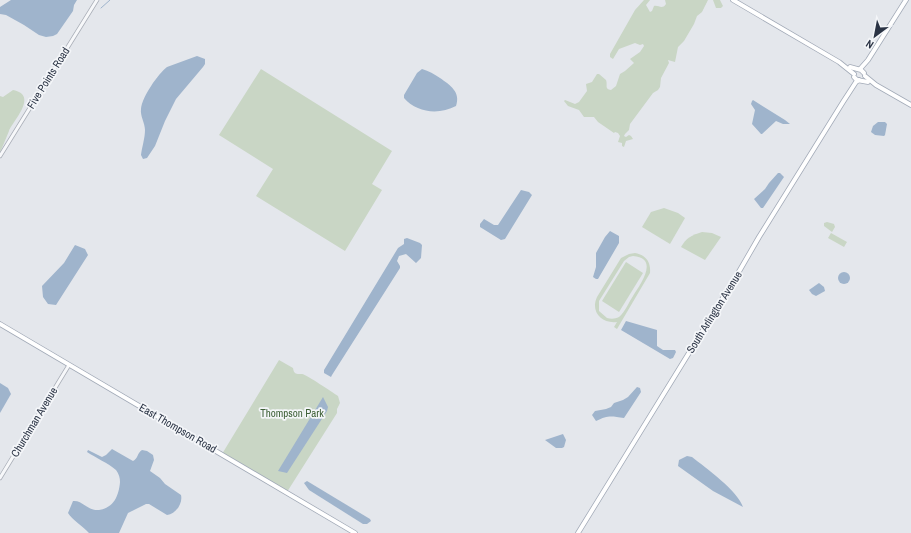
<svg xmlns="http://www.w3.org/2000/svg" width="911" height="533" font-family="'Archivo Narrow',sans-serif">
  <rect width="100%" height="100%" fill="#e4e7ec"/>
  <g fill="#c9d6c5" fill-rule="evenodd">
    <path d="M644 0H650L646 5 650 12 652 11 654 6C659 5 662 10 666 4L665 0H708L702 12 697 16 694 24 684 41 678 47 675 62 668 60 669 63 661 78 660 87 658 90 653 93 630 124 629 130 625 134 624 136 626 137 629 135 631 136 633 139 626 141 624 147 622 146V143L618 142 620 136 618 133 615 132 614 133 598 122 594 117H584L579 110 568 106 564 101 565 100 575 104 579 102 587 91 586 84 592 82 597 74H599L606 80C608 85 604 89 611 90L616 86 620 74 625 71 634 63 630 59 640 52 644 46 643 44 640 45 635 43 619 49 613 59 610 57V54L635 10Z"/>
    <path d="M713 0H720L723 6 721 8H716Z"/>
    <path d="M261 69 392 151 372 184 382 190 345 251 256 196 273 169 219 135Z"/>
    <path d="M13 90C39 95 13 121 9 131 6 138 3 146 0 152V96L3 97Z"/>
    <path d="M664 208 678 213 685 218 670 244 642 227 651 212Z"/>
    <path d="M827 222 834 224 835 227 832 232 824 226V223Z"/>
    <path d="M702 232 712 233 721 237 705 260 681 247C686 238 692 235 702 232Z"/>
    <path d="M831 233 847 242 844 247 828 238Z"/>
    <path d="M635 253C646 255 651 262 650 273L617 329 614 327 617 322C602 324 590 312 597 297L621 258 629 254ZM633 256C660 258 640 285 633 296 629 302 625 312 619 317 615 319 611 319 607 318L599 311V301L624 261 629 257Z"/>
    <path d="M626 262 643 273 619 312 602 301Z"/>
    <path d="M279 360 293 368C294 375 297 374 302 374 307 375 332 392 338 396L340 403 337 409V413L287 492 222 454Z"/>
  </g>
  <g fill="#9fb4cc">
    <path d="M11 0H77L74 5 73 11 57 34 53 36 46 37 39 35 24 25 6 15 0 14V7Z"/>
    <path d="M197 56 205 59V64L203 67 176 99 165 121 155 146 147 158 143 159 141 155C142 147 145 138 145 130 145 123 140 116 141 109 142 97 158 74 167 67Z"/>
    <path d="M422 69C429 71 434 74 440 78 450 85 461 92 456 106 439 115 417 113 404 98V95L417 73Z"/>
    <path d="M753 100 785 120 790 124H783L776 121 762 134H761L752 124 755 110 751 104 752 101Z"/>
    <path d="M878 122H885L887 124 885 135 884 136 875 135 871 132 873 126Z"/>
    <path d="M778 173H780L784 177 763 208H761L754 199 765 189 769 183Z"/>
    <path d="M521 190 529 192 532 195 505 239 501 240 480 227V224L484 219 494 225H498Z"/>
    <path d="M610 231 619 236V243L598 279H596L593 277 596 267V253L605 237Z"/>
    <path d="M407 238 420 243 422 245 421 258 416 263 406 254 399 256 397 261 400 266V268L332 375 331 377 324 373V370L398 248 404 244V239Z"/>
    <path d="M75 245 85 249 88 255 56 305 48 304 43 297 42 286 64 263Z"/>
    <circle cx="844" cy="278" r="6"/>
    <path d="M819 283 824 287 825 291 816 296 812 294 809 290Z"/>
    <path d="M626 321 657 330V346L663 350H675L676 352 673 358 670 359 621 330Z"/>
    <path d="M0 383 8 388 11 394 0 413Z"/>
    <path d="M637 387 640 388 641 392 624 418C611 416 608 415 596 421L592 415 595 411 606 409 611 407 614 403 623 400 628 397Z"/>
    <path d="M323 397 328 407 327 411 287 473 278 471Z"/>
    <path d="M563 434 566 440 564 447 562 448H556L545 440Z"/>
    <path d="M112 449 133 461C138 459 137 453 142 450L147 451 153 455 154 460 150 471 160 478 165 484 181 495C183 503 176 514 167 515L149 504H146L128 513 119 533H89C83 526 72 520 68 513L73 501C83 500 87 511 99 510 114 508 119 495 120 482 120 478 119 474 116 470 108 463 96 458 87 452L88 450 102 457 106 455Z"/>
    <path d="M687 456 692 457C706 468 738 491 743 507L713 491 678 466 679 460Z"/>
    <path d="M307 481 370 519 371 521 367 524H363L309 490 304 483Z"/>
  </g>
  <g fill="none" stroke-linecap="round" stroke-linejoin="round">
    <path stroke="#9fb4cc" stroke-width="1" d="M101 8 110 0"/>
    <defs>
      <g id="minor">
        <path d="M0 156 97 0"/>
        <path d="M0 478 69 365"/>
      </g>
      <g id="major">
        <path d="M733 0 839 62 854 74"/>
        <path d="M850 67 861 70 864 73"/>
        <path d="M860 69 868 60 906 0"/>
        <path d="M865 76 876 85 911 105"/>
        <path d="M854 77 857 80 868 82"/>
        <path d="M0 324 355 533"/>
        <path d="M578 533 737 275 759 237 843 102 856 82 859 80"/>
      </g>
    </defs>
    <use href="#minor" stroke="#a9aeb7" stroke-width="4.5"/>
    <use href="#major" stroke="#a3abb8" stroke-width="5.5"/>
    <use href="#minor" stroke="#f7f8fa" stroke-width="3"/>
    <use href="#major" stroke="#fff" stroke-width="4"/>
  </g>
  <g text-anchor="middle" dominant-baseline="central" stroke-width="3.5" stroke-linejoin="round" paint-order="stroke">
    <g font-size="11" fill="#2b3445" stroke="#f4f6f9">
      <text transform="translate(48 78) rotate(-58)">Five Points Road</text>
      <text transform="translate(714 312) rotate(-58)">South Arlington Avenue</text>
      <text transform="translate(34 422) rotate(-59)">Churchman Avenue</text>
      <text transform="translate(178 428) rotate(30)">East Thompson Road</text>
    </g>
    <g font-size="11" fill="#3f6138" stroke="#f4f6f9">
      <text x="292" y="413">Thompson Park</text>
    </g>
  </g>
  <g transform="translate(875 36) rotate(212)" stroke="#f4f6f9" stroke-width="3" paint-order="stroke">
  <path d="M0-3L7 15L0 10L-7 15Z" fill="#2b3445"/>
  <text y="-6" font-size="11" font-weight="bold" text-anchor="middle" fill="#2b3445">N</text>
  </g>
</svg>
